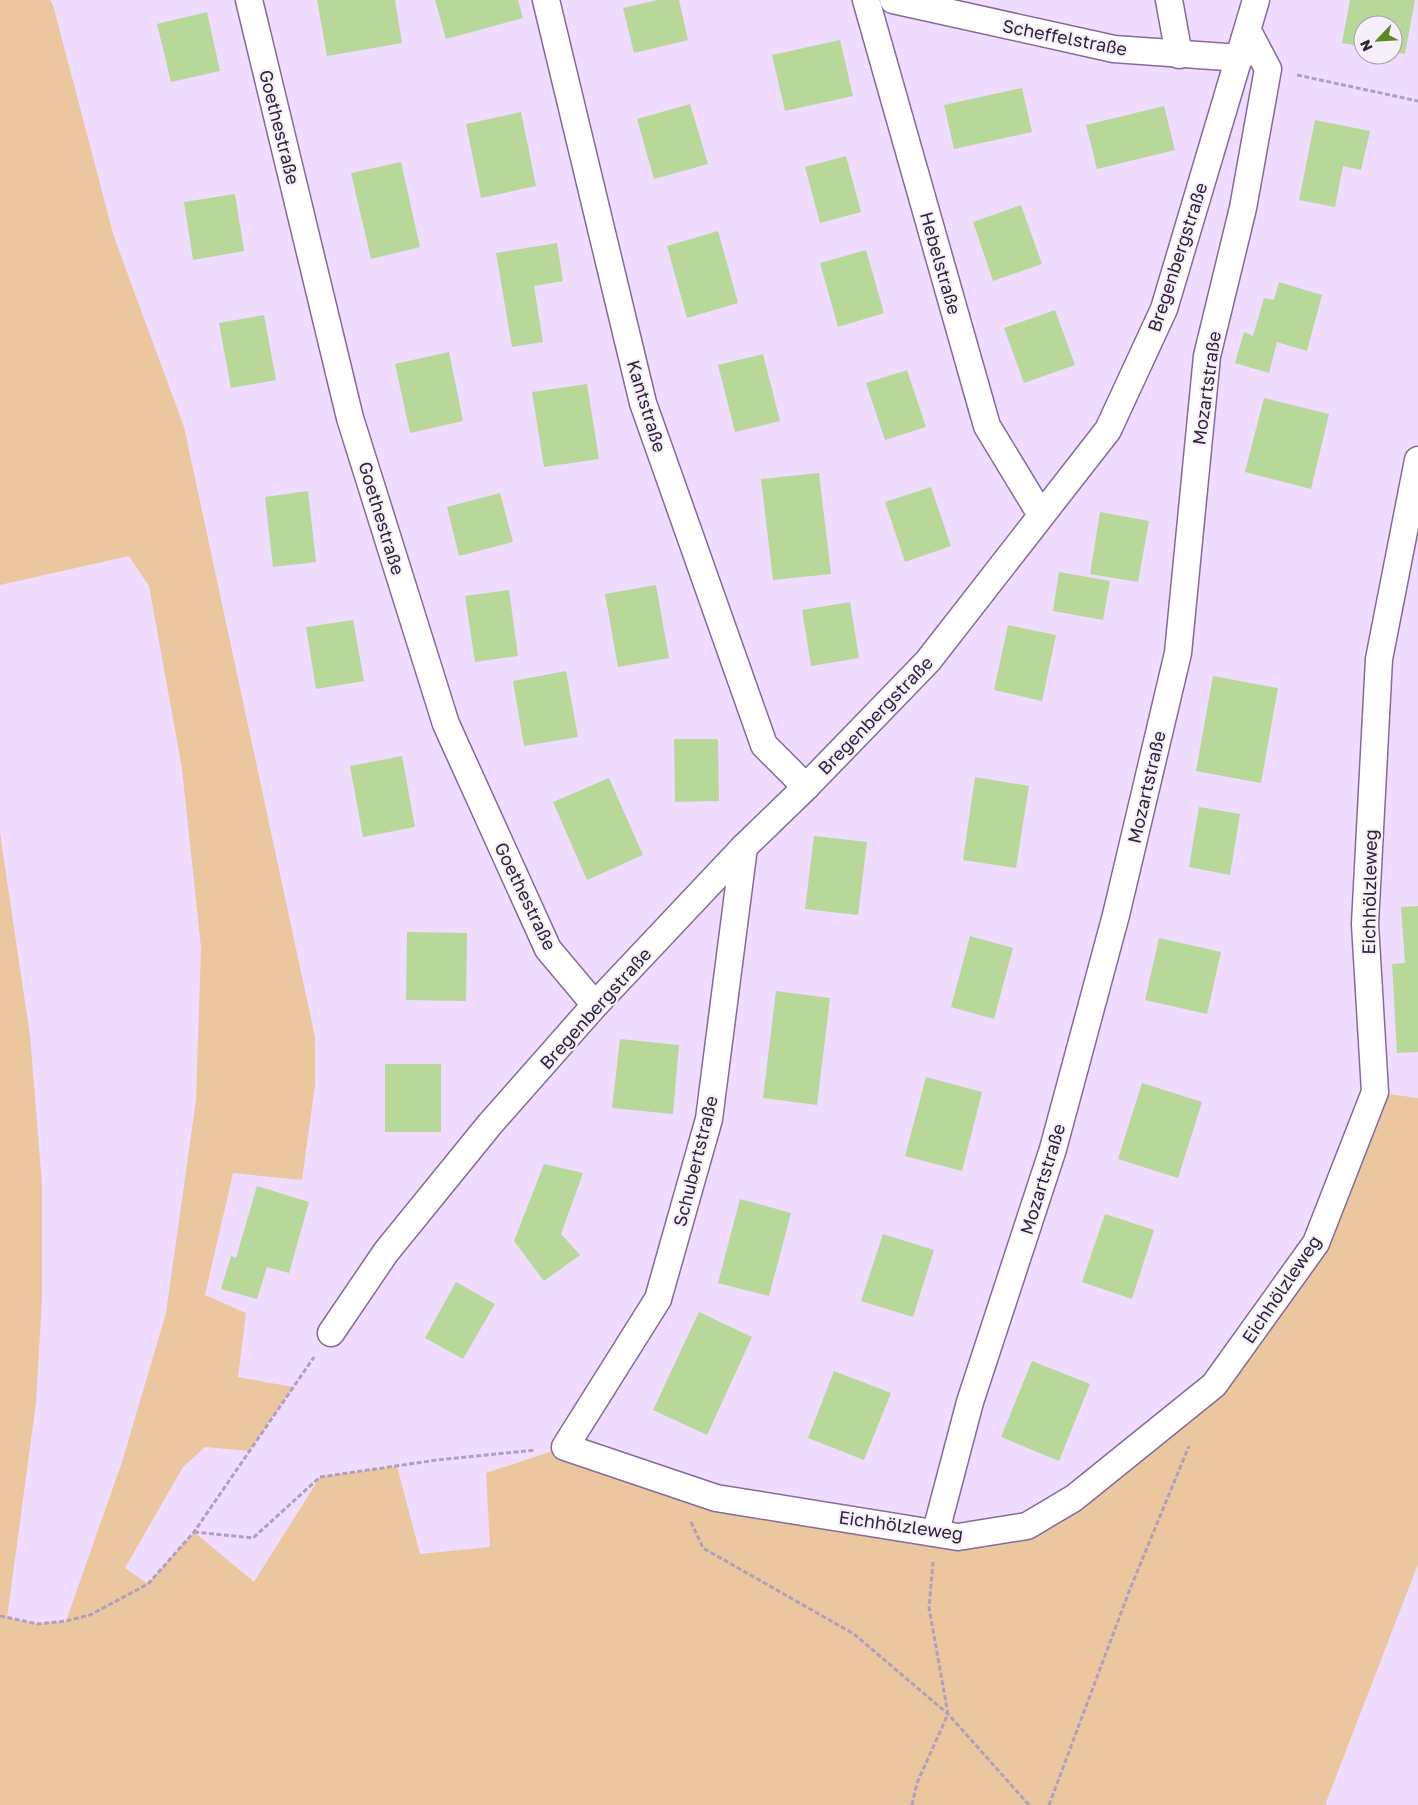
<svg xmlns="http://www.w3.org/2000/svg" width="1418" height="1805" font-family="'Golos Text',sans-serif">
  <rect width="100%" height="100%" fill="#efdcfe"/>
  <path fill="#ebc79f" d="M0 0H50L53 5 114 237 184 427 315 1037V1085L302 1180 233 1173 205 1295 246 1313 238 1377 293 1387 249 1451 205 1447 183 1467 125 1568 148 1584 194 1532 254 1582 320 1477 397 1466 420 1554 490 1547 486 1473 565 1447 615 1465 936 1531 1027 1526 1214 1385 1316 1243 1375 1092 1418 1098V1564L1325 1805H0V833L30 1036 42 1184V1300L36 1403 7 1618 38 1624 66 1621 122 1462 166 1313 196 1100 201 948 182 769 149 586 129 556 0 585Z"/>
  <g fill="#b7d898">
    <path d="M317 0H395L402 43 327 56Z"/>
    <path d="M435 0H518L523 18 446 39Z"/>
    <path d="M658 0H679L688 40 634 53 623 8Z"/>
    <path d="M1350 0H1415L1405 54 1393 52V25H1363V47L1342 43Z"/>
    <path d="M207 12 220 71 171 82 157 24Z"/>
    <path d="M840 40 853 96 785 111 772 55Z"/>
    <path d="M1022 88 1032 132 954 149 944 105Z"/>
    <path d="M690 104 708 164 654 179 637 119Z"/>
    <path d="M1164 106 1175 150 1097 169 1086 125Z"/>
    <path d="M521 112 536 186 481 198 466 124Z"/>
    <path d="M1315 120 1370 131 1361 170 1343 166 1335 207 1299 200Z"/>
    <path d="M846 156 861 212 820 223 805 167Z"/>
    <path d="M401 162 420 247 371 259 351 173Z"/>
    <path d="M235 194 244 251 193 260 184 202Z"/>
    <path d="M1021 205 1042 264 993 281 973 222Z"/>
    <path d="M718 231 738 303 687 318 667 246Z"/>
    <path d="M557 243 563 281 534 286 543 342 512 347 496 253Z"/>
    <path d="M866 250 884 313 838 327 820 263Z"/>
    <path d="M1279 282 1322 295 1307 351 1277 342 1269 373 1235 363 1244 332 1253 336 1264 298 1274 300Z"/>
    <path d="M1055 310 1075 365 1024 383 1004 328Z"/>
    <path d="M264 315 276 380 231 388 219 323Z"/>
    <path d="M449 352 463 421 410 433 395 364Z"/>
    <path d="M763 354 780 421 735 432 718 365Z"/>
    <path d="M907 370 926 427 885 440 866 383Z"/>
    <path d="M587 384 599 459 544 467 532 392Z"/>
    <path d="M1264 398 1329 414 1311 489 1245 472Z"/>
    <path d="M819 473 831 574 773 580 761 479Z"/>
    <path d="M931 487 951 546 905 562 885 502Z"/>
    <path d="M308 491 316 562 273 567 265 497Z"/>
    <path d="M500 493 513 542 459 556 447 507Z"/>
    <path d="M1100 512 1149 521 1138 582 1090 574Z"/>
    <path d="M1059 572 1110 581 1103 620 1053 611Z"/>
    <path d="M656 585 669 658 618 667 605 594Z"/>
    <path d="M509 590 518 656 475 662 465 596Z"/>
    <path d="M850 602 859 658 811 666 802 610Z"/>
    <path d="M353 620 364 681 316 689 306 627Z"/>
    <path d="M1008 625 1056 635 1042 701 994 690Z"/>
    <path d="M566 671 578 737 524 746 513 681Z"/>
    <path d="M1213 676 1278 688 1261 783 1196 771Z"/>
    <path d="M674 739H718L719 801 675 802Z"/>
    <path d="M402 756 415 827 363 837 350 766Z"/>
    <path d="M975 777 1029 786 1016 868 963 860Z"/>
    <path d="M609 778 643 855 587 880 553 802Z"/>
    <path d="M1199 807 1240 814 1230 875 1189 867Z"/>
    <path d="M814 836 867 842 858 915 805 909Z"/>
    <path d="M1418 906V1052L1397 1053 1392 964 1405 963 1401 907Z"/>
    <path d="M407 932 467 933 466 1001 406 1000Z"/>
    <path d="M970 936 1013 948 994 1019 951 1007Z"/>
    <path d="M1159 938 1221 952 1207 1014 1145 1000Z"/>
    <path d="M776 991 830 998 817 1105 763 1098Z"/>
    <path d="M620 1039 679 1045 673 1114 612 1108Z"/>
    <rect x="385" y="1064" width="56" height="68"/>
    <path d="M926 1077 982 1092 962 1171 905 1156Z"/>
    <path d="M1142 1083 1202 1102 1178 1178 1118 1159Z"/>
    <path d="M544 1164 583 1173 561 1234 580 1255 544 1281 514 1241Z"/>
    <path d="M257 1186 309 1202 289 1273 267 1267 257 1299 221 1289 231 1256 236 1258Z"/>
    <path d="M740 1199 791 1213 769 1296 718 1283Z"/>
    <path d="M1105 1214 1154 1230 1132 1299 1082 1282Z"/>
    <path d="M883 1234 934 1250 913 1317 861 1301Z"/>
    <path d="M456 1282 495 1304 463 1359 425 1338Z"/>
    <path d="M699 1312 752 1337 707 1435 653 1410Z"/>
    <path d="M1032 1361 1090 1384 1059 1461 1001 1437Z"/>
    <path d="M834 1371 891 1393 864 1460 808 1438Z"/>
  </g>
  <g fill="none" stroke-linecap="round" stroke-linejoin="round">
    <defs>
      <g id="street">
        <path d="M249 0 350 418 446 724 548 949 595 1005"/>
        <path d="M546 0 643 403 764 745 806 787"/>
        <path d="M866 0 987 426 1041 515"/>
        <path d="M893 0 1114 49 1240 58"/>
        <path d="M1169 0 1179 55"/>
        <path d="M744 847 709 1119 658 1299 565 1447 716 1498 958 1537 1027 1526 1074 1498 1214 1385 1316 1243 1375 1092 1365 924 1379 659 1418 460"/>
        <path d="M331 1333 386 1252 490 1124 595 1005 744 847 806 787 928 661 1108 430 1164 309 1256 0"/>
        <path d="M936 1531 970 1402 1053 1149 1116 915 1178 653 1207 356 1243 208 1268 69 1248 31"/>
      </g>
    </defs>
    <use href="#street" stroke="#87699d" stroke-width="29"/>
    <g stroke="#b09fbd" stroke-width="3" stroke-dasharray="5 2.5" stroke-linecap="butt">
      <path d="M1297 75 1418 101"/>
      <path d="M691 1522 703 1548 854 1634 948 1714 1029 1805"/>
      <path d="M194 1532 253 1538 320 1477 437 1460 535 1450"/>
      <path d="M0 1616 38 1624 66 1621 90 1615 148 1584 194 1532 314 1357"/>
      <path d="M912 1805 917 1783 948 1714 929 1608 933 1562"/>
      <path d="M1049 1805 1130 1589 1189 1446"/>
    </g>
    <use href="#street" stroke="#fff" stroke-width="26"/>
  </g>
  <g text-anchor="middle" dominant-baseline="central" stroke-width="4.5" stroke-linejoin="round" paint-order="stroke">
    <g font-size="18" fill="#31243a" stroke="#f5effa">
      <text transform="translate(1065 37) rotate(11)">Scheffelstraße</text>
      <text transform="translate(280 127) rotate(76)">Goethestraße</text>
      <text transform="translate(1177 257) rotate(-72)">Bregenbergstraße</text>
      <text transform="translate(941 263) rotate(74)">Hebelstraße</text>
      <text transform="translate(1206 388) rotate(-82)">Mozartstraße</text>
      <text transform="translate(647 406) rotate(73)">Kantstraße</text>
      <text transform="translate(382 518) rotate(73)">Goethestraße</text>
      <text transform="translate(875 715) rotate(-46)">Bregenbergstraße</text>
      <text transform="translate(1146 787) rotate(-77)">Mozartstraße</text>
      <text transform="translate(1369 892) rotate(-89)">Eichhölzleweg</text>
      <text transform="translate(526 896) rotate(64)">Goethestraße</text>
      <text transform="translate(595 1008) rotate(-48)">Bregenbergstraße</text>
      <text transform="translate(695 1161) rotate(-76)">Schubertstraße</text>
      <text transform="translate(1042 1179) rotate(-73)">Mozartstraße</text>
      <text transform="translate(1281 1289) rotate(-56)">Eichhölzleweg</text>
      <text transform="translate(901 1525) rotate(8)">Eichhölzleweg</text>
    </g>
  </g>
  <g transform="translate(1378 40) rotate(245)"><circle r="24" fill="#f5effa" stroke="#a79ead"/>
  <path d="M0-4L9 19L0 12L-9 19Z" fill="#5b891c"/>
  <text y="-8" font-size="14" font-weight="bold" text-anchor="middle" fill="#31243a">N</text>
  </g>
</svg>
